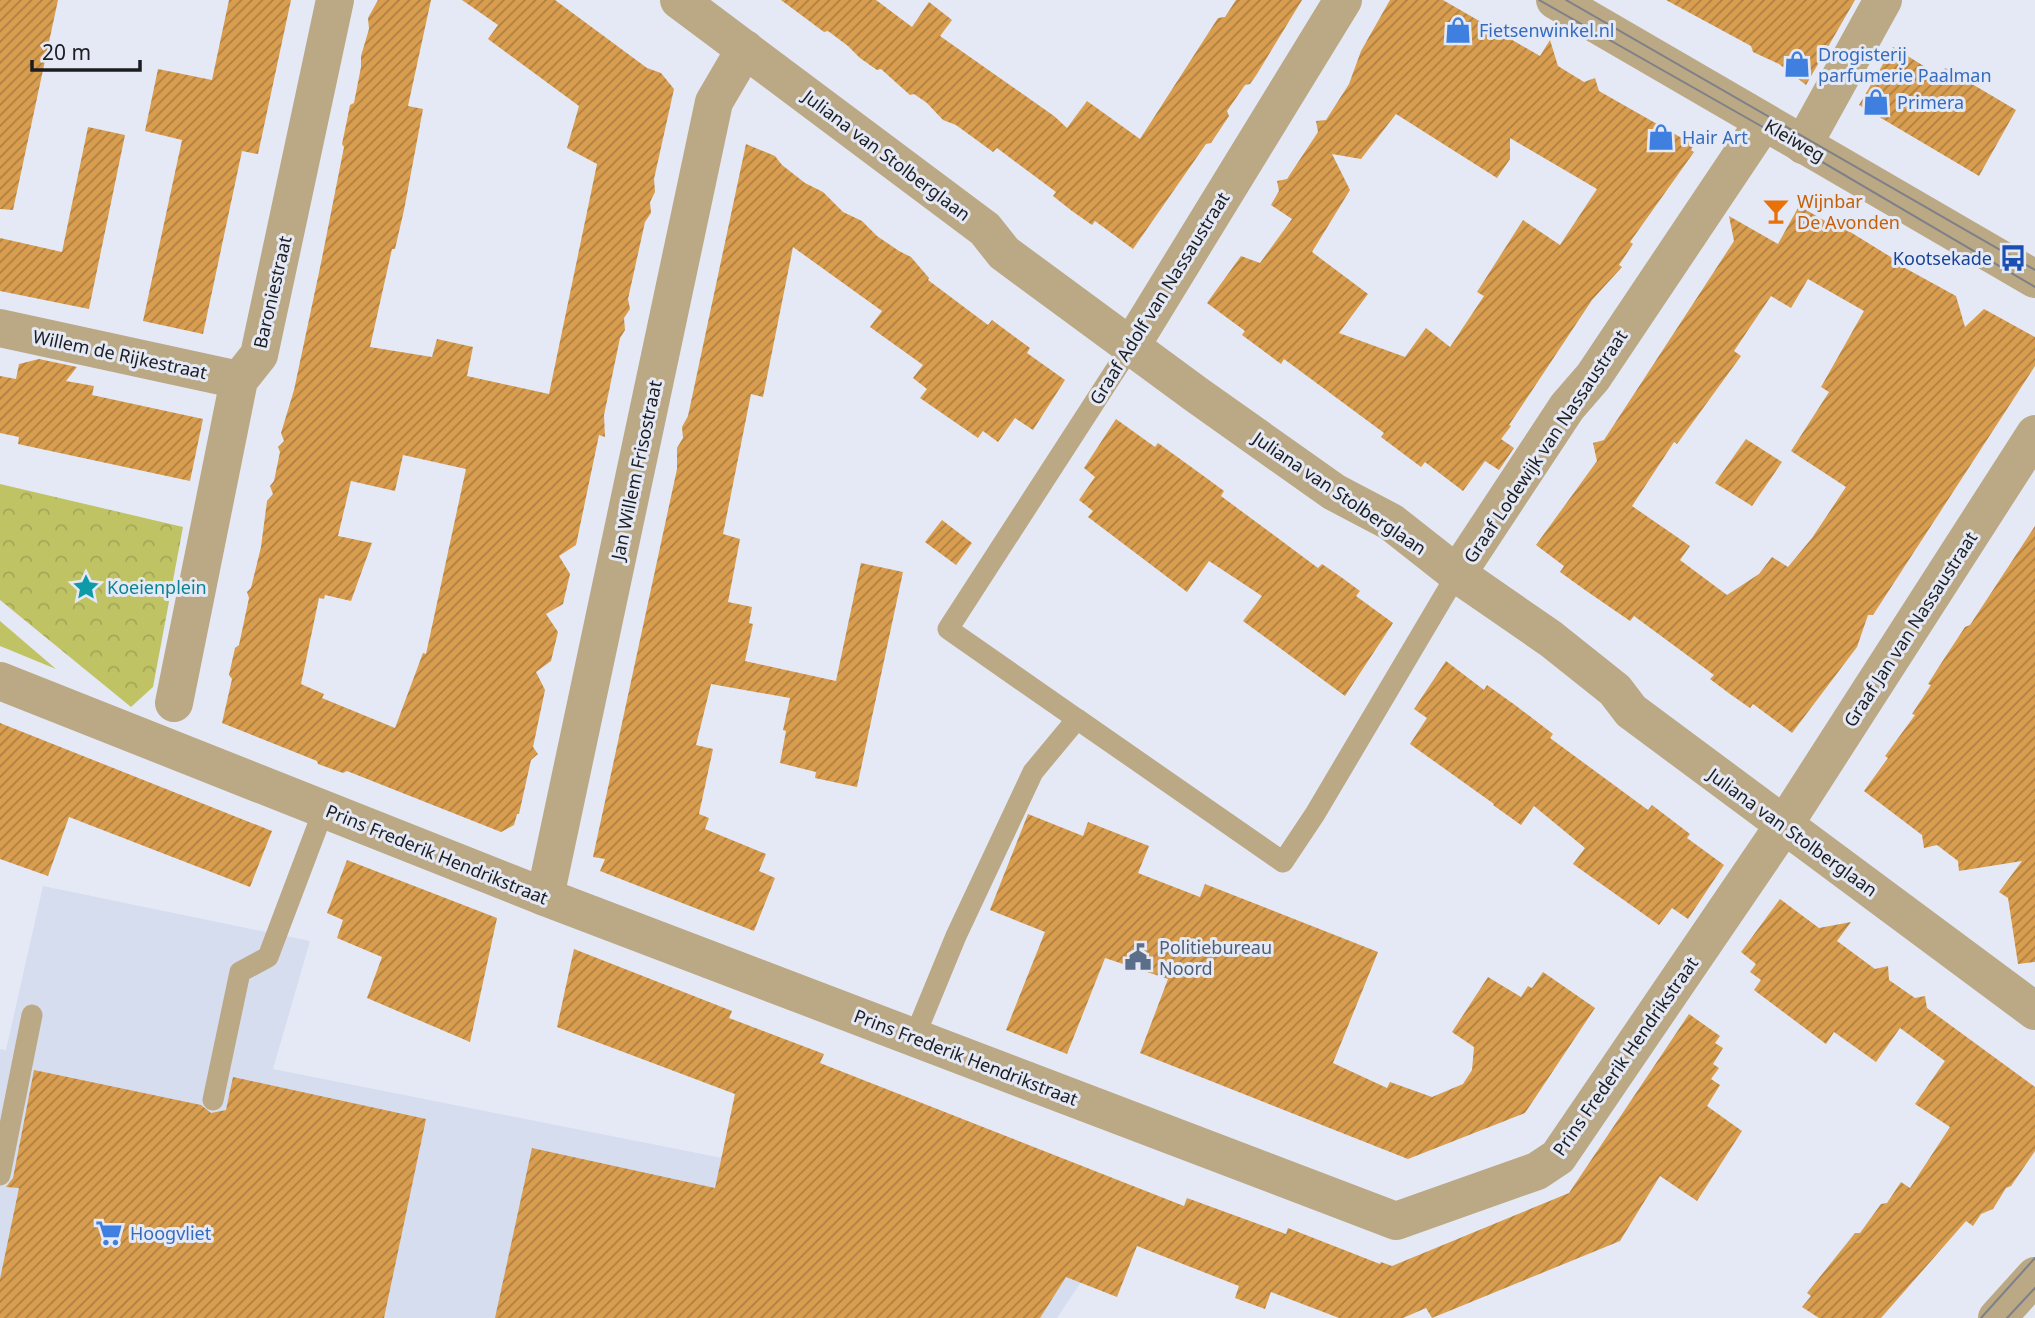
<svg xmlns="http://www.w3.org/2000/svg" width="2035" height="1318" font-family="'Noto Sans',sans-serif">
  <defs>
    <pattern id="forest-crowns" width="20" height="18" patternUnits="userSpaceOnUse" patternTransform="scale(1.75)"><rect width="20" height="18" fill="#c0c364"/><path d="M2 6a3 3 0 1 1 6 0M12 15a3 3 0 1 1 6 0" fill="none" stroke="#a4a756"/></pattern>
    <pattern id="building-hatch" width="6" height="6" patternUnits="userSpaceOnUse" patternTransform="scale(1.75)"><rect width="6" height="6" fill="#d89d4f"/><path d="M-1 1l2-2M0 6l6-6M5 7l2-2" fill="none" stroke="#ae7f41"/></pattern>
  </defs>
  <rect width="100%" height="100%" fill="#e5e9f5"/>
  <path fill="#d6ddef" d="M43 886 310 941 273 1069 722 1158 1095 1261 1057 1318H0V1049L6 1050Z"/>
  <path fill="#c0c364" d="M0 621 56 669 0 646Z"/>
  <path fill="url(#forest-crowns)" d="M0 484 183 527 153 687 131 707 0 600Z"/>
  <g fill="url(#building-hatch)" fill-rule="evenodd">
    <path d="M0 0H58L13 210 0 209Z"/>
    <path d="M229 0H291L258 154 242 151 203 334 143 321 182 140 145 131 158 69 212 80Z"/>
    <path d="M378 0H431L408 106 423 109 404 210 395 249H392L370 347 432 357 437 339 473 347 467 376 549 394 597 164 567 148 579 106 488 39 498 25 462 0H555L647 68 661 73 674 89 654 179 655 192 650 202 651 213 645 222 628 299 630 309 624 318 625 330 620 338 604 415 605 437 599 435 576 545 559 556 570 574 563 604 546 614 558 632 551 661 536 672 545 690 533 747 538 754 531 760 519 814H517L514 825 501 832 347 771 343 773 318 764 317 761 222 723 232 679 229 675 235 648 239 645 249 598 247 592 251 588 261 547 267 501 273 494 270 486 274 481 280 452 278 447 284 441 281 433 294 390 321 263 344 147 342 144 346 125 350 105 354 103 361 67V56L369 29 368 18ZM403 455 466 469 426 654 423 653 395 728 322 698 324 694 301 684 319 598 324 599 325 595 351 601 372 543 338 536 351 481 395 491Z"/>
    <path d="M781 0H876L912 27 929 2 952 20 940 36 1054 116 1067 128 1087 101 1140 139 1218 18 1225 17 1236 0H1302L1257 74 1250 84 1245 85 1227 111 1229 116 1211 143 1206 144 1133 249 1095 221 1092 225 1072 211 1053 196 1056 192 997 148 993 152 956 125 943 120 927 103 914 94 910 95 881 69 877 70 860 58 848 46 828 31 824 32Z"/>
    <path d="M1390 0H1443L1540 56 1550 40 1558 66 1584 82 1595 78 1599 91 1694 145 1691 150 1694 152 1630 242 1633 244 1619 265 1622 267 1592 300 1509 425 1511 426 1501 439 1514 448 1499 470 1485 461 1463 491 1425 462 1421 467 1381 437 1384 433 1284 359 1281 364 1242 335 1245 331 1207 303 1241 256 1260 263 1292 219 1271 205 1279 191 1277 181 1287 179 1318 132 1316 121 1326 120 1349 84 1361 51ZM1396 114 1497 178 1510 159V138L1597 189 1560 245 1523 220 1477 292 1484 296 1450 347 1426 328 1405 357 1339 333 1368 294 1312 252 1350 190 1332 154 1361 159Z"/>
    <path d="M1666 0H1855L1806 85 1779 64 1753 52 1751 46Z"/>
    <path d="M1893 47 1940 76 1945 68 2016 110 1979 176 1859 105Z"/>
    <path d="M88 127 125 135 89 309 0 291V238L62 252Z"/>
    <path d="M746 144 775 156 782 165 805 183 823 192 843 212 862 221 877 236 899 251 911 257 929 278 928 280 988 325 992 320 1030 348 1027 353 1065 380 1033 430 1015 418 998 442 983 431 978 438 920 398 927 389 913 378 923 365 870 327 882 311 793 247 763 397 751 394 723 534 740 539 728 602 752 607 749 623 753 624 745 661 836 681 861 563 903 572 857 787 815 778 816 772 780 763 786 731 783 730 790 698 711 684 696 745 713 749 699 814 709 818 705 829 766 854 759 871 775 878 754 931 600 871 605 859 593 857 677 469V448L683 438 682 427 688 416Z"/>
    <path d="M1799 206 1834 226 1839 225 1894 259V262L1956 296 1965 327 1984 309 2035 337V366L1873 615H1868L1857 647 1792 733 1753 704 1750 708 1730 694 1710 679 1714 675 1634 616 1630 621 1585 590 1560 572 1564 566 1536 545 1597 461 1593 443 1604 440 1734 241 1729 216 1778 244ZM1808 279 1864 311 1821 387 1829 392 1791 451 1846 487 1812 538 1788 567 1772 557 1759 574 1727 595 1680 560 1690 546 1632 506 1674 442 1677 444 1741 356 1734 351 1771 296 1791 308Z"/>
    <path d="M39 359 77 367 66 381 94 386 92 395 203 419 190 481 18 444 19 437 0 433V376L16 379 19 364Z"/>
    <path d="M1116 419 1155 447 1158 443 1205 477 1224 491 1221 496 1318 568 1322 564 1341 577 1360 591 1356 596 1393 623 1345 696 1243 621 1262 596 1209 561 1187 592 1088 517 1093 511 1079 500 1095 477 1084 468Z"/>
    <path d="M1746 439 1782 462 1752 506 1715 483Z"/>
    <path d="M942 520 972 543 956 565 925 542Z"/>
    <path d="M2035 526V962L2018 964 2008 898 1999 892 2022 861 1959 871 1958 861 1937 845 1924 848 1922 835 1864 791 1888 758 1885 756 1915 715 1912 714 1931 685 1928 684 1940 665 1965 627 1970 625Z"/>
    <path d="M1446 661 1484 690 1487 685 1515 705 1553 734 1550 738 1648 810 1652 805 1690 834 1687 838 1724 865 1688 919 1672 908 1659 925 1573 864 1585 848 1534 806 1521 825 1493 805 1494 804 1410 744 1427 718 1414 709Z"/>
    <path d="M0 723 272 831 250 887 69 817 48 876 0 859Z"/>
    <path d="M1028 814 1083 836 1088 822 1149 846 1138 873 1200 897 1205 884 1378 952 1333 1063 1387 1088 1390 1082 1432 1097 1463 1084 1472 1070 1474 1047 1452 1032 1488 977 1521 997 1528 986 1532 988 1543 972 1595 1008 1525 1113 1408 1159 1140 1053 1168 979 1105 958 1067 1054 1006 1030 1045 932 990 910Z"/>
    <path d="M347 860 497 918 470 1042 367 998 382 957 337 938 343 920 327 913Z"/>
    <path d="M1780 899 1819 928 1851 922 1837 941 1875 969 1888 966 1889 980 1915 998 1925 996 1927 1008 2035 1087V1151L2011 1186 2006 1188 1993 1209 1981 1214 1973 1226 1966 1221 1881 1318H1819L1802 1307 1811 1296 1807 1293 1855 1233H1860L1881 1204 1887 1203 1901 1182 1910 1188 1950 1127 1915 1104 1945 1061 1900 1028 1876 1062 1834 1032 1826 1044 1754 990 1761 980 1750 972 1756 964 1741 952Z"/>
    <path d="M574 949 732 1011 729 1018 824 1054 820 1063 1184 1206 1187 1198 1286 1234 1288 1228 1380 1264 1381 1262 1392 1266 1569 1193 1689 1014 1720 1036 1715 1043 1723 1048 1713 1064 1719 1068 1711 1079 1720 1085 1707 1106 1742 1131 1697 1201 1660 1176 1620 1241 1432 1318 1426 1308 1403 1318H1339L1271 1292 1265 1309 1235 1298 1239 1286 1137 1246 1117 1297 1066 1277 1040 1318H495L532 1148 715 1188 735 1094 557 1027Z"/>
    <path d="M34 1070 201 1105 211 1113 226 1110 233 1077 426 1119 384 1318H0V1279L19 1188 6 1187 13 1178Z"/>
  </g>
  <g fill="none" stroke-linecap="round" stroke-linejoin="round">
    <g stroke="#bba884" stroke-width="21">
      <path d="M1077 719 948 629 1131 346"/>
      <path d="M914 1038 956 936 1033 772 1077 719 1283 862 1315 814 1457 574"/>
      <path d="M213 1100 240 972 268 957 324 809"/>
      <path d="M0 1175 32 1015"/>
    </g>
    <g stroke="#bba884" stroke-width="38">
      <path d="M679 0 985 229 1004 253 1197 395 1334 492 1391 522 1457 574 1551 639 1615 690 1631 711 2035 1011"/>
      <path d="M1803 145 1883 0"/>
      <path d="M0 328 239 380"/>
      <path d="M1131 346 1343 0"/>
      <path d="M1457 574 1567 407 1593 377 1761 126 1765 123"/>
      <path d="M0 681 545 897 1396 1221 1537 1171 1558 1157 1784 825 2035 434"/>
      <path d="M174 703 239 380 259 355 335 0"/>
      <path d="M545 897 714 102 745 49"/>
    </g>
    <g stroke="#bba884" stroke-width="38">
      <path d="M1555 0 2035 279"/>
      <path d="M1997 1318 2035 1276"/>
    </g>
    <g stroke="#7d8088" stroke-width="2">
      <path d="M1539 0 1761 126 2035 287"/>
      <path d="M1566 0 2035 270"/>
      <path d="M1981 1318 2035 1258"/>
      <path d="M2007 1318 2035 1288"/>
    </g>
  </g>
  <defs>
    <symbol id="shop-bare" viewBox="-9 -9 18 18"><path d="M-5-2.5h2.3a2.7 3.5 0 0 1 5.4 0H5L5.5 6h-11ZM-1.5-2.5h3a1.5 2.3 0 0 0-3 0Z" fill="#3f7fe0" stroke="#e5e9f5" stroke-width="2.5" paint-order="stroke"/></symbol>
    <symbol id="bar-bare" viewBox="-9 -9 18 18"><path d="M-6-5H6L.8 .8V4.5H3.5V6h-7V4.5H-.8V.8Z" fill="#e8710a" stroke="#e5e9f5" stroke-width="2.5" paint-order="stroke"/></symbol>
    <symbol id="bus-bare" viewBox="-9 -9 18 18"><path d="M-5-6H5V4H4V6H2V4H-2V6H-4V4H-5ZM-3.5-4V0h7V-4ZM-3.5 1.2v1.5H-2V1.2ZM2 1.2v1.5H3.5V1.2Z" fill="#1a4fb4" stroke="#e5e9f5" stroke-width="2.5" paint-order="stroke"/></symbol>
    <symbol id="sight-bare" viewBox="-9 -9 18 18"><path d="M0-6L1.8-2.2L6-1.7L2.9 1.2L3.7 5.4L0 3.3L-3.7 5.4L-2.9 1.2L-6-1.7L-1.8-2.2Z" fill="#0f9aa8" stroke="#e5e9f5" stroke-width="2.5" paint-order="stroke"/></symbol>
    <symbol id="civic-bare" viewBox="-9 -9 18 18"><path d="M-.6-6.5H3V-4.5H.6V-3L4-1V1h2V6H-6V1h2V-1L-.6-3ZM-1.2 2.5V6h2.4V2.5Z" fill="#5c6f8a" stroke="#e5e9f5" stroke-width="2.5" paint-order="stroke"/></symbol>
    <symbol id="supermarket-bare" viewBox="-9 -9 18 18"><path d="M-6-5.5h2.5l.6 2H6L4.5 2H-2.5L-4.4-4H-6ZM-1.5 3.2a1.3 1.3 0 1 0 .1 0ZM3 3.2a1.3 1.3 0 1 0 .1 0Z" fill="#3f7fe0" stroke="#e5e9f5" stroke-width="2.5" paint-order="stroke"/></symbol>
  </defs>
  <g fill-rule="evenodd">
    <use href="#shop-bare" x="1439" y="11" width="38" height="38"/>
    <use href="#shop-bare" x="1778" y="45" width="38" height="38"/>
    <use href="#shop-bare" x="1857" y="83" width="38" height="38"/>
    <use href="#shop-bare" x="1642" y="118" width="38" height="38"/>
    <use href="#bar-bare" x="1757" y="192" width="38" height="38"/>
    <use href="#bus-bare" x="1994" y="239" width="38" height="38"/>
    <use href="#sight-bare" x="67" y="568" width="38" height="38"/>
    <use href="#civic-bare" x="1119" y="938" width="38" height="38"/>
    <use href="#supermarket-bare" x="90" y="1214" width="38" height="38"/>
  </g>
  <g text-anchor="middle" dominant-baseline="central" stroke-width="6" stroke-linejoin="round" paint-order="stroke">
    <g font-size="18" fill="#366cbe" stroke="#e5e9f5" text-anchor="start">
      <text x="1479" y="30">Fietsenwinkel.nl</text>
      <text x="1818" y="54">Drogisterij<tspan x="1818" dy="21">parfumerie Paalman</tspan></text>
      <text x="1897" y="102">Primera</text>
      <text x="1682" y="137">Hair Art</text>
      <text x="130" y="1233">Hoogvliet</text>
    </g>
    <g font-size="18" fill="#1b1d21" stroke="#e5e9f5">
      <text transform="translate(1795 140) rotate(30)">Kleiweg</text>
      <text transform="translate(887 155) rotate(37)">Juliana van Stolberglaan</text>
      <text transform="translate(272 292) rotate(-77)">Baroniestraat</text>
      <text transform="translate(1159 298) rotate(-58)">Graaf Adolf van Nassaustraat</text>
      <text transform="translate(120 354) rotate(12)">Willem de Rijkestraat</text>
      <text transform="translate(1545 446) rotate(-56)">Graaf Lodewijk van Nassaustraat</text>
      <text transform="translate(636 470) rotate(-78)">Jan Willem Frisostraat</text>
      <text transform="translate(1340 493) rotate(34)">Juliana van Stolberglaan</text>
      <text transform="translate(1910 629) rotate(-57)">Graaf Jan van Nassaustraat</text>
      <text transform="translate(1793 832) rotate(36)">Juliana van Stolberglaan</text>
      <text transform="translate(437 854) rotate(22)">Prins Frederik Hendrikstraat</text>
      <text transform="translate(1625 1056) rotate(-55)">Prins Frederik Hendrikstraat</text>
      <text transform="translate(966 1057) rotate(21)">Prins Frederik Hendrikstraat</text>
    </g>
    <g font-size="18" fill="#c56008" stroke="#e5e9f5" text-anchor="start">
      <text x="1797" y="201">Wijnbar<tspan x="1797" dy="21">De Avonden</tspan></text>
    </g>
    <g font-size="18" fill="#164399" stroke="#e5e9f5" text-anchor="end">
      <text x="1992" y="258">Kootsekade</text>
    </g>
    <g font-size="18" fill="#0d838f" stroke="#e5e9f5" text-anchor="start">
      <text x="107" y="587">Koeienplein</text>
    </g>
    <g font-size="18" fill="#4e5e75" stroke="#e5e9f5" text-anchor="start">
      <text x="1159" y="947">Politiebureau<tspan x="1159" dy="21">Noord</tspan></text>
    </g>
  </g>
  <path d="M32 60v10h108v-10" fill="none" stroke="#1b1d21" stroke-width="3.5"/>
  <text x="42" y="60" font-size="21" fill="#1b1d21" stroke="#e5e9f5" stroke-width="5" paint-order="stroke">20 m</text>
</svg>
